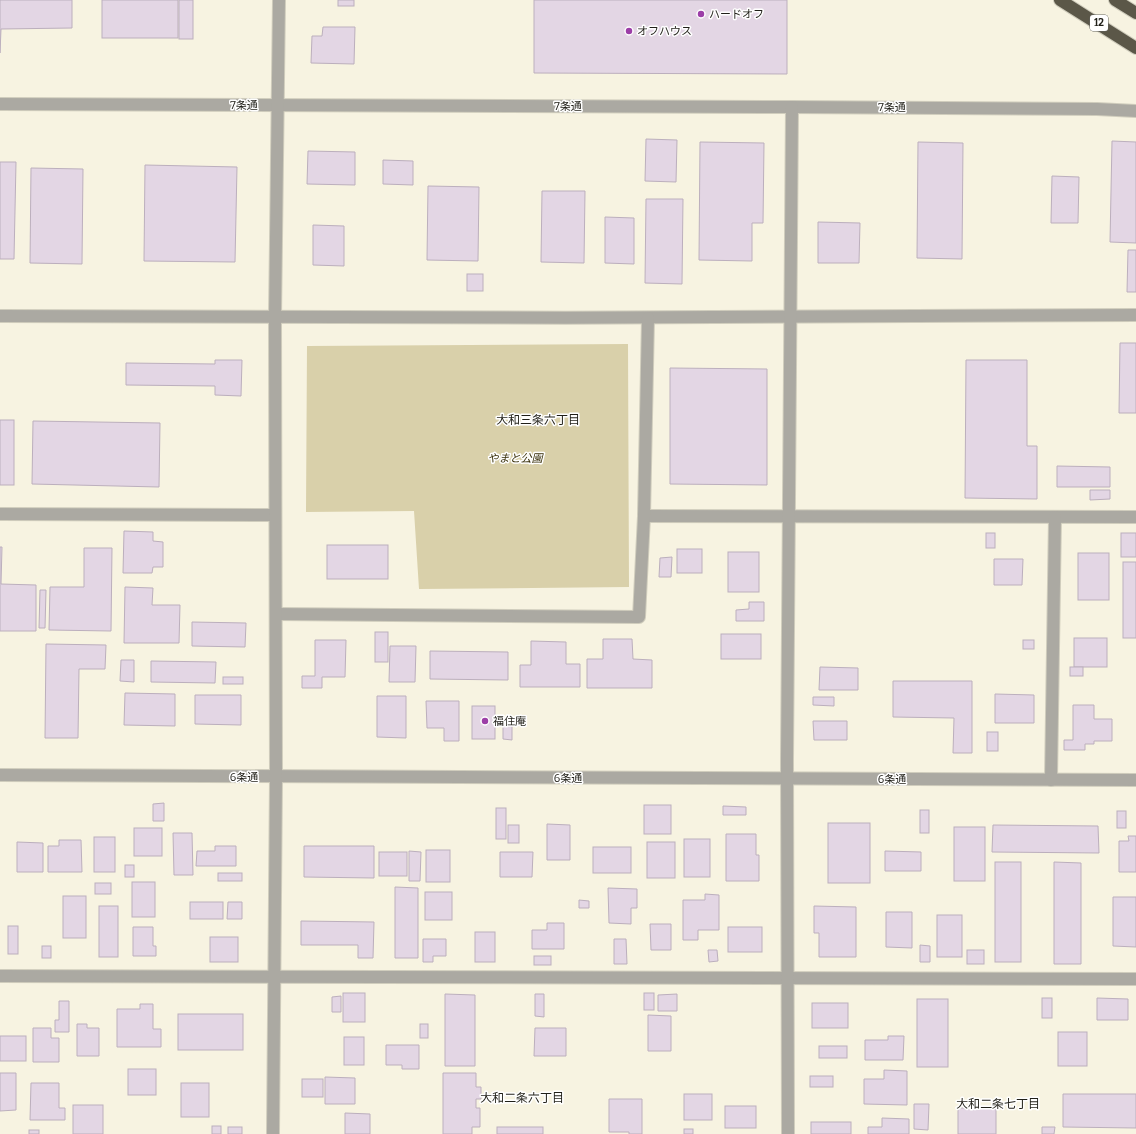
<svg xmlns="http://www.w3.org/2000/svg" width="1136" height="1134" font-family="Bitter,'Noto Sans JP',serif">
  <rect width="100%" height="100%" fill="#f7f3e1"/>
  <path fill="#d9d0aa" d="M628 344 629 587 419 589 414 511 306 512 307 346Z"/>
  <g fill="#e3d6e4" stroke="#bcafbd">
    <path d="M0 0H72V28L1 29 0 53Z"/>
    <rect x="102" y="0" width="76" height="38"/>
    <rect x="179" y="0" width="14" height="39"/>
    <rect x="338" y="0" width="16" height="6"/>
    <path d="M534 0H787V74L534 73Z"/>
    <path d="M323 27H355L354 64 311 63 312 36H322Z"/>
    <path d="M646 139 677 140 676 182 645 181Z"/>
    <path d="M1112 141 1136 142V243L1110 242Z"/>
    <path d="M700 142 764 143 763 223H752V261L699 260Z"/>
    <path d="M918 142 963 143 962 259 917 258Z"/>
    <path d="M308 151 355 152V185L307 184Z"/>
    <path d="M383 160 413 161V185L383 184Z"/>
    <path d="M0 162H16L14 259H0Z"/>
    <path d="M145 165 237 167 235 262 144 261Z"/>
    <path d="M31 168 83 169 82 264 30 263Z"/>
    <path d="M1052 176 1079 177 1078 223H1051Z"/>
    <path d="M428 186 479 187 478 261 427 260Z"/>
    <path d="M542 191H585L584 263 541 262Z"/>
    <path d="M646 199H683L682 284 645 283Z"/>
    <path d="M605 217 634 218V264L605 263Z"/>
    <path d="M818 222 860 223 859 263H818Z"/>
    <path d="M313 225 344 226V266L313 265Z"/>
    <path d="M1128 250H1136V292H1127Z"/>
    <rect x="467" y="274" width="16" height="17"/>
    <path d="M1120 343H1136V413H1119Z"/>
    <path d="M215 360H242L241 396 215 395V386L126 385V363L215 364Z"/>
    <path d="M966 360H1027V446H1037V499L965 498Z"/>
    <path d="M670 368 767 369V485L670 484Z"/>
    <rect x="0" y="420" width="14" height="65"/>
    <path d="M33 421 160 423 159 487 32 484Z"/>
    <path d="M1057 466 1110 467V487H1057Z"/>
    <path d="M1090 490H1110V499L1090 500Z"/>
    <path d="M124 531 153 532V541L163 542V567H153L152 573H123Z"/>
    <rect x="986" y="533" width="9" height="15"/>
    <rect x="1121" y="533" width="15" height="24"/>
    <rect x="327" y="545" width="61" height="34"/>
    <path d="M0 547H2L1 584 36 585V631H0Z"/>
    <path d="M84 548H112L111 631 49 630 50 587H84Z"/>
    <rect x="677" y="549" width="25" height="24"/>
    <rect x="728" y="552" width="31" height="40"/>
    <rect x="1078" y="553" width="31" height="47"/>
    <path d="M672 557 671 577H659L660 558Z"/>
    <path d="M994 559H1023L1022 585H994Z"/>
    <rect x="1123" y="562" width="13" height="76"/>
    <path d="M125 587 153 588 152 605H180L179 643H124Z"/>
    <path d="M40 590H46L45 628H39Z"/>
    <path d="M749 602H764V621H736V610L749 609Z"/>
    <path d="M192 622 246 623 245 647 192 646Z"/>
    <rect x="375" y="632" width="13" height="30"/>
    <rect x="721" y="634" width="40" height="25"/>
    <rect x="1074" y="638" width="33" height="29"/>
    <path d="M603 639H632L633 659 652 660V688H587V659H603Z"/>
    <path d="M315 640H346L345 677H322V688H302V676H315Z"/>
    <rect x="1023" y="640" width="11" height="9"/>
    <path d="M531 641 566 642V664H580V687H520V665H531Z"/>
    <path d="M46 644 106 645 105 669H79L78 738H45Z"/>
    <path d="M390 646H416L415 682H389Z"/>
    <path d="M430 651 508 652V680L430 679Z"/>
    <path d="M121 660H134V682L120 681Z"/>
    <path d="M151 661 216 662 215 683 151 682Z"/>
    <path d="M820 667 858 668V690H819Z"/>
    <rect x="1070" y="667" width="13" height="9"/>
    <rect x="223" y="677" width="20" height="7"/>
    <path d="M893 681H972V753H953L954 718 893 717Z"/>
    <path d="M125 693 175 694V726L124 725Z"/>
    <path d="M995 694 1034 695V723H995Z"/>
    <path d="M195 695H241V725L195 724Z"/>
    <path d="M377 696H406V738L377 737Z"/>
    <path d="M813 697H834V706L813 705Z"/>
    <path d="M426 701H459V741H444V728H427Z"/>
    <path d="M1073 705H1094V719H1112V741H1094V744H1085V750H1064V740H1073Z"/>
    <rect x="472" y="706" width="23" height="33"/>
    <path d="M503 721H512V740L503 739Z"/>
    <path d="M813 721H847V740H814Z"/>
    <rect x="987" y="732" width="11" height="19"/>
    <path d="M164 803V821H153V804Z"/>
    <rect x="644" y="805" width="27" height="29"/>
    <path d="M723 806 746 807V815H723Z"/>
    <rect x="496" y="808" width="10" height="31"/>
    <rect x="920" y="810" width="9" height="23"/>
    <rect x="1117" y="811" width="9" height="17"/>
    <rect x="828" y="823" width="42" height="60"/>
    <path d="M547 824 570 825V860H547Z"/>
    <rect x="508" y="825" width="11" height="18"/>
    <path d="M993 825 1098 826 1099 853 992 852Z"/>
    <rect x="954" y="827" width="31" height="54"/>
    <rect x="134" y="828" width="28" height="28"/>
    <path d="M173 833H192L193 875H174Z"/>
    <path d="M726 834H756V855H759V881H726Z"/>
    <path d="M1128 836H1136V872H1119V841H1129Z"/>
    <rect x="94" y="837" width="21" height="35"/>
    <rect x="684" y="839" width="26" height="38"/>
    <path d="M59 840H81L82 872H48V846H59Z"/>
    <path d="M17 842 43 843V872H17Z"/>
    <rect x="647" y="842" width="28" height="36"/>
    <path d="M215 846H236V866H196L197 851H215Z"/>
    <path d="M304 846H374V878L304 877Z"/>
    <rect x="593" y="847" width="38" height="26"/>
    <rect x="426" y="850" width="24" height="32"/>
    <path d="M409 851 421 852 420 881H409Z"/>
    <path d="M885 851 921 852V871H885Z"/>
    <rect x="379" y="852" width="28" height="24"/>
    <path d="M500 852H533L532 877H500Z"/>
    <rect x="995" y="862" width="26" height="100"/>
    <path d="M1054 862 1081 863V964H1054Z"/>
    <rect x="125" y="865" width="9" height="12"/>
    <rect x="218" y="873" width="24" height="8"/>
    <rect x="132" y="882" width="23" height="35"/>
    <rect x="95" y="883" width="16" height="11"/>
    <path d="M395 887 418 888V958H395Z"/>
    <path d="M608 888 637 889V908H631V924L609 923Z"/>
    <rect x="425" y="892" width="27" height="28"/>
    <path d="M705 894 719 895V930H698V940H683V900H705Z"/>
    <rect x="63" y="896" width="23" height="42"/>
    <path d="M1113 897H1136V947L1113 946Z"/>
    <path d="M579 900 589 901V908H579Z"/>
    <rect x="190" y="902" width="33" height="17"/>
    <path d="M228 902H242V919H227Z"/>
    <rect x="99" y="906" width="19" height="51"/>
    <path d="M814 906 856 907V957H819V933H814Z"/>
    <path d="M886 912H912V948L886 947Z"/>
    <rect x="937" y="915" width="25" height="42"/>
    <path d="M301 921 374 922 373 958H358V945H301Z"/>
    <path d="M547 923H564V949H532V930H547Z"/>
    <path d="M650 924H671V950H651Z"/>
    <rect x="8" y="926" width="10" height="28"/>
    <path d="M133 927H153V946H156V956H133Z"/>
    <rect x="728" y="927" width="34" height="25"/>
    <rect x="475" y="932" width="20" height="30"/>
    <rect x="210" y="937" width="28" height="25"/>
    <path d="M423 939H446V956H433V962H423Z"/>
    <path d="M614 939H626L627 964H614Z"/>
    <path d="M920 945 930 946V962H920Z"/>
    <rect x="42" y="946" width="9" height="12"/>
    <path d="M708 950H717L718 961 709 962Z"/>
    <rect x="967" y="950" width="17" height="14"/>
    <rect x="534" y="956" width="17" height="9"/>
    <rect x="343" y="993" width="22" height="29"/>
    <rect x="644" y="993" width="10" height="17"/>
    <path d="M445 994 475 995V1066H445Z"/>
    <path d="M535 994H544V1017L535 1016Z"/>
    <path d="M677 994V1011H658V995Z"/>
    <path d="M341 996V1012H332V997Z"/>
    <rect x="1042" y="998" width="10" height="20"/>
    <path d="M1097 998 1128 999V1020H1097Z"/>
    <rect x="917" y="999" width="31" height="68"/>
    <path d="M59 1001H69V1032H55V1020H59Z"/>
    <rect x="812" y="1003" width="36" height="25"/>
    <path d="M140 1004H153V1029H161V1047H117V1009H140Z"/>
    <rect x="178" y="1014" width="65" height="36"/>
    <path d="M648 1015 671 1016V1051H648Z"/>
    <path d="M77 1024H87V1028H99V1056H77Z"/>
    <rect x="420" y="1024" width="8" height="14"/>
    <path d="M33 1028H51V1038H59V1062H33Z"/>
    <path d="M535 1028H566V1056H534Z"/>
    <rect x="1058" y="1032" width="29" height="34"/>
    <rect x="0" y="1036" width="26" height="25"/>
    <path d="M888 1036H904L903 1060H865V1040H888Z"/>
    <rect x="344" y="1037" width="20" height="28"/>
    <path d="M386 1045H419V1069H402V1065H386Z"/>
    <rect x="819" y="1046" width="28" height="12"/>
    <rect x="128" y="1069" width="28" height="26"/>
    <path d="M884 1070 907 1071V1105L864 1104V1079H884Z"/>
    <path d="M0 1073H16V1110L0 1111Z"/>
    <path d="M443 1073H476V1087H481V1099H476V1108H480V1127H472V1134H443Z"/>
    <rect x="810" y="1076" width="23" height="11"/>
    <path d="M325 1077 355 1078V1104H325Z"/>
    <rect x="302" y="1079" width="21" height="18"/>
    <path d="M31 1083H59V1108H65V1120H30Z"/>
    <rect x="181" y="1083" width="28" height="34"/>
    <rect x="684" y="1094" width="28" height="26"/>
    <path d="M1063 1094H1136V1128L1063 1127Z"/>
    <path d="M609 1099H642V1134H629V1132H609Z"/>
    <path d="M914 1104H929L928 1130 914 1129Z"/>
    <rect x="73" y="1105" width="30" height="29"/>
    <rect x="725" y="1106" width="31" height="22"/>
    <rect x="958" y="1108" width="38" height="26"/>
    <path d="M345 1113 370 1114V1134H345Z"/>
    <path d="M882 1118 909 1119V1134H868V1127H882Z"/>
    <rect x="811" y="1122" width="40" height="12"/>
    <rect x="212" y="1126" width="9" height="8"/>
    <rect x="228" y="1127" width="14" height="7"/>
    <rect x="497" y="1127" width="46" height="7"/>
    <path d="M1042 1127H1055L1054 1134H1042Z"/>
    <rect x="684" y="1129" width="9" height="5"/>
    <rect x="29" y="1130" width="10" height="4"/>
  </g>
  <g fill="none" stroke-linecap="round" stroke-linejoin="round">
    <defs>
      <g id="minor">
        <path d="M0 104 792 107 1097 109 1136 111"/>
        <path d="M0 316C379 319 757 318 1136 315"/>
        <path d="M0 514 275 515"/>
        <path d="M644 516 1136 517"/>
        <path d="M276 614 639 617 644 516 648 318"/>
        <path d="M0 775 1136 780"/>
        <path d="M1051 780 1055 517"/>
        <path d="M0 976 1136 979"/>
        <path d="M273 1134 276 777 275 318 279 0"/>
        <path d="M788 1134 787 760 792 107"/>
      </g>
      <g id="highway">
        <path d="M1060 0 1136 48"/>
        <path d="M1115 0 1136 13"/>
      </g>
    </defs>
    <use href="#minor" stroke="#d0cdbd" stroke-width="14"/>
    <use href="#highway" stroke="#d0cdbd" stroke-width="14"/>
    <use href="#minor" stroke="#aba9a2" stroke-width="12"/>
    <use href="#highway" stroke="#5b5748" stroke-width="12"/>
  </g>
  <g fill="#9c3ea7" stroke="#fff" stroke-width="1.5">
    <circle cx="701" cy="14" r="4"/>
    <circle cx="629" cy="31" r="4"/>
    <circle cx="485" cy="721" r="4"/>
  </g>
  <g text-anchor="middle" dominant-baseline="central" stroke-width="3" stroke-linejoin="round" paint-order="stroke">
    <rect fill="#fff" stroke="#63625d" stroke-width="1" x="1090" y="15" width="18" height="16" rx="3"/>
    <g font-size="10" font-weight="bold" fill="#201f18">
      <text x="1099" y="23">12</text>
    </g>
    <g font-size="11" fill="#201f18" stroke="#fff" text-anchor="start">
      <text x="709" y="14">ハードオフ</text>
      <text x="637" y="31">オフハウス</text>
      <text x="493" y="721">福住庵</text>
    </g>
    <g font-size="11" fill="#201f18" stroke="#fff">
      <text x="244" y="105">7条通</text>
      <text x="568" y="106">7条通</text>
      <text x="892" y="107">7条通</text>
      <text x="244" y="777">6条通</text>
      <text x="568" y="778">6条通</text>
      <text x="892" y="779">6条通</text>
    </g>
    <g font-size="11" font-style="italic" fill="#372e08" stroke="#fff">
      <text x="515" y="458">やまと公園</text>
    </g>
    <g font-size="12" fill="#201f18" stroke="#fff">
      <text x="538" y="420">大和三条六丁目</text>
      <text x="522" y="1098">大和二条六丁目</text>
      <text x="998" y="1104">大和二条七丁目</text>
    </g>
  </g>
</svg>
